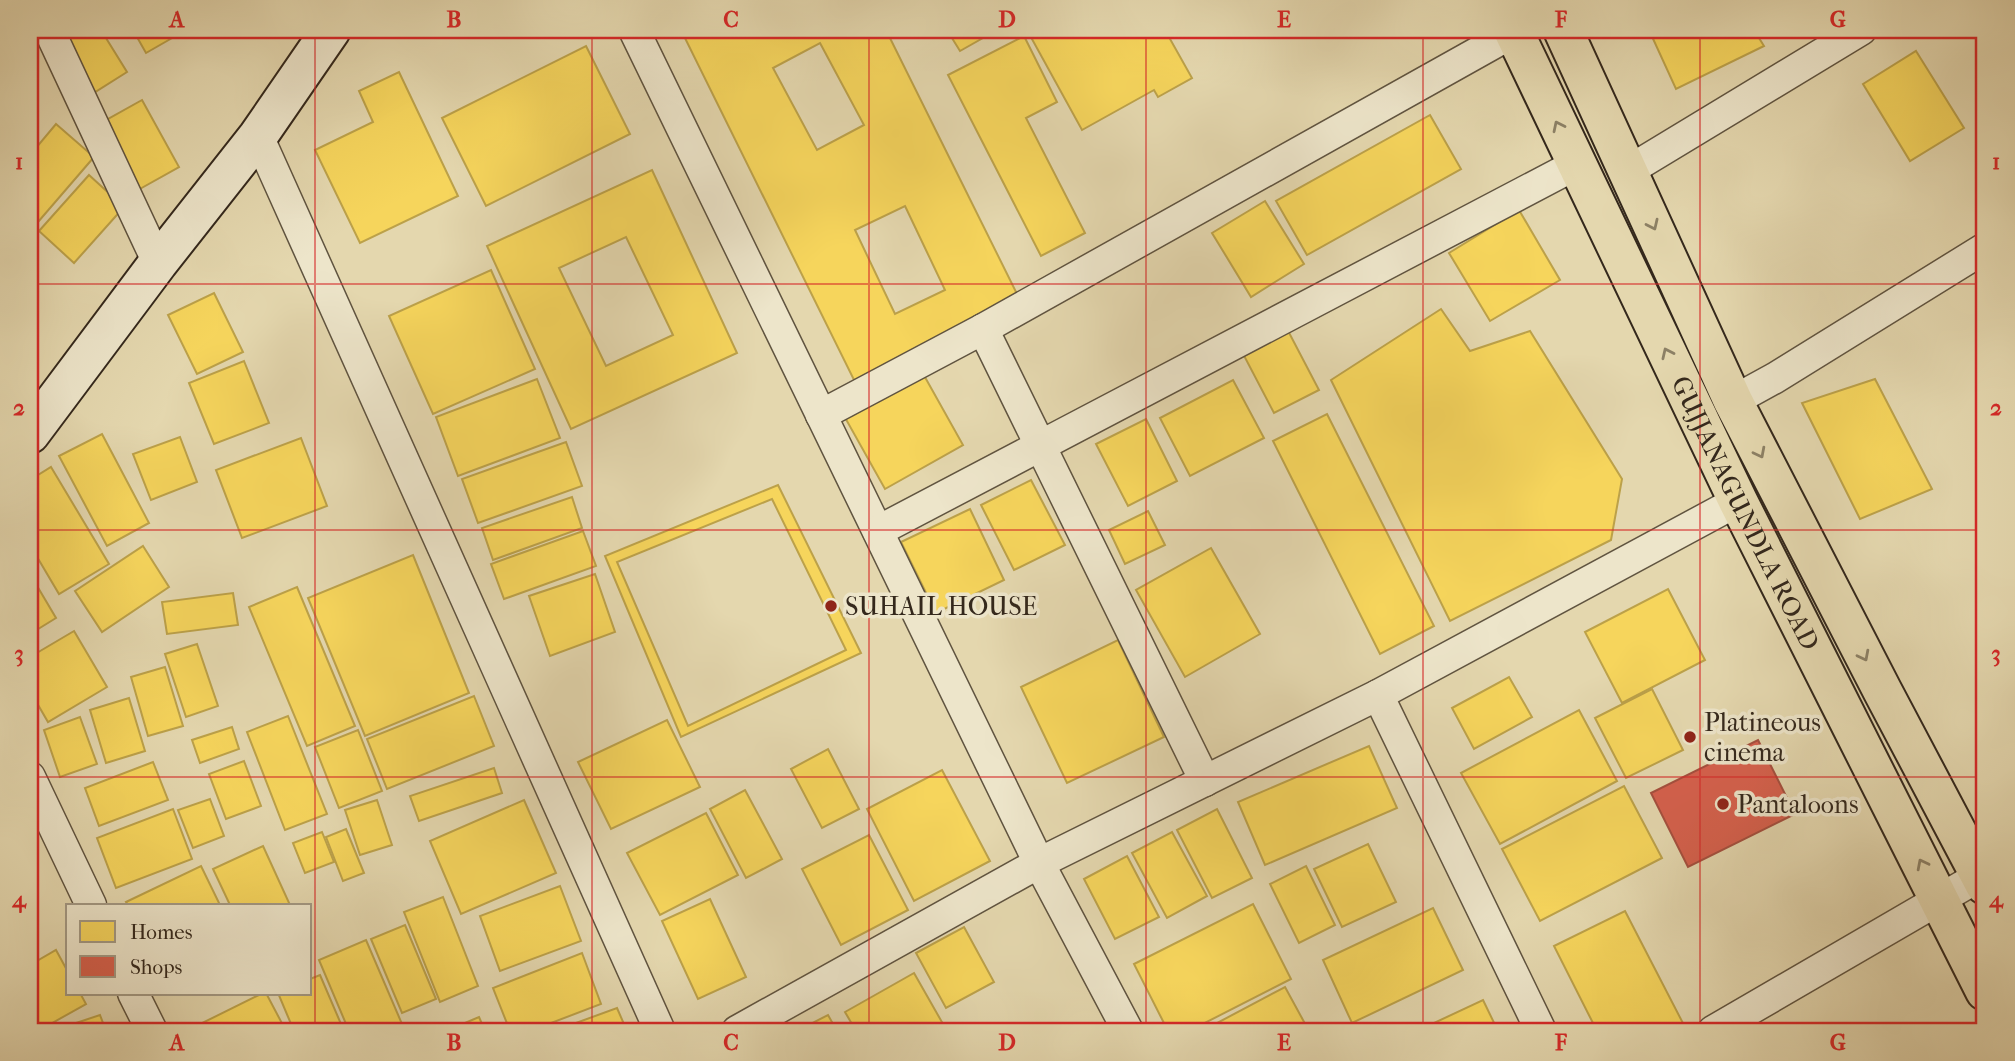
<svg xmlns="http://www.w3.org/2000/svg" width="2015" height="1061" font-family="'IM FELL French Canon',serif">
  <rect width="100%" height="100%" fill="#e4d7ae"/>
  <filter id="stains"><feTurbulence type="fractalNoise" baseFrequency=".00286" numOctaves="4"/><feColorMatrix values="0 0 0 0 .2 0 0 0 0 .09 0 0 0 0 .02 0 0 0 .5 -.17"/></filter>
  <radialGradient id="worn" r=".72"><stop offset=".6" stop-color="#630" stop-opacity="0"/><stop offset="1" stop-color="#630" stop-opacity=".3"/></radialGradient>
  <g fill="#f6d55c" stroke="#bca149" stroke-width="2" fill-rule="evenodd">
    <path d="M52 30H101L127 72 92 94Z"/>
    <path d="M133 30H186L146 53Z"/>
    <path d="M681 30H886L1021 302 856 384ZM820 43 864 125 817 150 773 68ZM905 206 945 290 895 314 855 230Z"/>
    <path d="M947 30H997L960 51Z"/>
    <path d="M1027 30H1165L1192 78 1158 97 1154 90 1082 130Z"/>
    <path d="M1649 30H1754L1764 46 1676 89Z"/>
    <path d="M1024 36 1057 102 1026 118 1085 233 1041 256 948 75Z"/>
    <path d="M586 46 630 134 486 206 442 118Z"/>
    <path d="M1916 51 1964 128 1910 161 1863 84Z"/>
    <path d="M399 72 458 196 360 243 315 150 373 122 359 91Z"/>
    <path d="M142 100 179 167 138 190 101 123Z"/>
    <path d="M1430 115 1461 169 1307 255 1276 201Z"/>
    <path d="M56 124 94 157 32 229 30 227V155Z"/>
    <path d="M652 170 737 353 571 429 487 246ZM626 237 673 335 606 366 559 268Z"/>
    <path d="M89 175 124 207 74 263 39 231Z"/>
    <path d="M1265 201 1304 264 1251 297 1212 233Z"/>
    <path d="M1519 210 1560 280 1490 321 1449 253Z"/>
    <path d="M491 270 535 369 433 414 389 316Z"/>
    <path d="M214 293 243 352 197 374 168 315Z"/>
    <path d="M1441 309 1470 351 1530 331 1622 479 1611 540 1450 621 1331 380Z"/>
    <path d="M1285 325 1319 390 1274 413 1240 348Z"/>
    <path d="M244 361 269 423 214 444 189 383Z"/>
    <path d="M921 370 963 445 885 489 843 414Z"/>
    <path d="M537 379 560 438 458 476 436 417Z"/>
    <path d="M1875 379 1932 489 1860 519 1802 403Z"/>
    <path d="M1233 380 1264 438 1190 476 1160 418Z"/>
    <path d="M1327 414 1434 626 1380 654 1273 441Z"/>
    <path d="M1146 419 1177 481 1128 506 1096 444Z"/>
    <path d="M102 434 149 523 107 546 59 456Z"/>
    <path d="M180 437 197 482 151 500 133 454Z"/>
    <path d="M301 438 327 506 242 538 216 470Z"/>
    <path d="M566 442 582 486 478 523 462 479Z"/>
    <path d="M51 467 109 564 59 594 30 545V480Z"/>
    <path d="M1031 480 1065 545 1014 570 981 505Z"/>
    <path d="M778 485 861 653 681 737 605 556ZM772 499 846 650 688 726 617 562Z"/>
    <path d="M572 497 582 528 493 560 482 528Z"/>
    <path d="M970 509 1004 580 936 613 901 542Z"/>
    <path d="M1148 511 1165 545 1125 564 1109 530Z"/>
    <path d="M583 531 596 566 504 599 491 564Z"/>
    <path d="M143 546 169 587 102 632 75 591Z"/>
    <path d="M1211 548 1260 634 1185 677 1136 590Z"/>
    <path d="M413 555 469 693 365 736 308 598Z"/>
    <path d="M30 574 56 618 30 634Z"/>
    <path d="M595 574 615 632 550 656 529 596Z"/>
    <path d="M297 587 355 726 307 746 249 607Z"/>
    <path d="M1668 589 1705 660 1622 703 1585 632Z"/>
    <path d="M233 593 238 625 167 634 162 602Z"/>
    <path d="M74 631 107 687 48 722 30 691V657Z"/>
    <path d="M1118 640 1164 737 1067 783 1021 687Z"/>
    <path d="M197 644 218 706 186 717 165 654Z"/>
    <path d="M165 667 183 726 148 736 131 677Z"/>
    <path d="M1509 677 1532 717 1474 749 1452 708Z"/>
    <path d="M1652 689 1683 750 1626 778 1595 718Z"/>
    <path d="M474 696 494 746 387 789 367 739Z"/>
    <path d="M129 698 145 751 106 763 90 710Z"/>
    <path d="M1579 710 1617 781 1500 844 1461 773Z"/>
    <path d="M288 716 327 814 285 830 247 732Z"/>
    <path d="M80 717 97 764 60 777 44 730Z"/>
    <path d="M667 720 700 787 611 829 578 762Z"/>
    <path d="M232 727 239 749 200 763 192 740Z"/>
    <path d="M358 730 382 791 339 808 315 747Z"/>
    <path d="M1369 746 1397 808 1265 865 1238 802Z"/>
    <path d="M828 749 859 809 822 828 791 769Z"/>
    <path d="M244 761 261 806 226 819 209 774Z"/>
    <path d="M153 762 168 800 99 826 85 788Z"/>
    <path d="M494 768 502 793 419 821 410 796Z"/>
    <path d="M942 770 990 861 914 901 867 809Z"/>
    <path d="M1624 786 1662 858 1540 921 1502 849Z"/>
    <path d="M745 790 782 859 746 878 710 809Z"/>
    <path d="M210 799 224 836 193 848 178 810Z"/>
    <path d="M377 800 392 845 360 855 345 810Z"/>
    <path d="M524 800 556 873 461 914 430 841Z"/>
    <path d="M173 809 192 859 116 888 97 838Z"/>
    <path d="M1217 809 1252 878 1212 898 1177 830Z"/>
    <path d="M706 813 738 875 660 915 627 853Z"/>
    <path d="M346 829 364 873 343 881 326 837Z"/>
    <path d="M322 832 334 862 305 873 293 843Z"/>
    <path d="M1172 832 1207 896 1167 918 1132 853Z"/>
    <path d="M869 835 908 910 841 945 802 869Z"/>
    <path d="M1368 844 1396 902 1342 927 1314 869Z"/>
    <path d="M263 846 290 905H230L213 869Z"/>
    <path d="M1127 856 1159 917 1115 939 1084 879Z"/>
    <path d="M201 866 220 905H128L126 902Z"/>
    <path d="M1306 866 1335 925 1299 943 1270 884Z"/>
    <path d="M560 886 581 941 500 971 480 916Z"/>
    <path d="M443 897 478 986 440 1002 404 912Z"/>
    <path d="M710 899 746 977 698 999 662 921Z"/>
    <path d="M1253 904 1291 979 1189 1031H1168L1134 964Z"/>
    <path d="M1433 908 1463 970 1352 1023 1323 960Z"/>
    <path d="M1625 911 1687 1031H1597L1554 946Z"/>
    <path d="M405 925 436 999 402 1013 371 939Z"/>
    <path d="M964 927 994 982 946 1008 916 953Z"/>
    <path d="M366 940 405 1031H349L319 960Z"/>
    <path d="M56 950 68 972V993H80L86 1004 38 1031H30V965Z"/>
    <path d="M582 953 601 1004 530 1031H510L493 988Z"/>
    <path d="M914 973 947 1031H856L845 1012Z"/>
    <path d="M320 975 344 1031H294L278 993H310V979Z"/>
    <path d="M1285 987 1309 1031H1202Z"/>
    <path d="M263 993H266L286 1031H186Z"/>
    <path d="M1483 1000 1498 1031H1417Z"/>
    <path d="M617 1008 627 1031H554Z"/>
    <path d="M100 1015 106 1031H55V1030Z"/>
    <path d="M828 1015 837 1031H797Z"/>
    <path d="M479 1017 485 1031H446Z"/>
  </g>
  <path fill="#d6604d" stroke="#a54f3e" stroke-width="2" d="M1758 740 1795 814 1688 867 1651 793Z"/>
  <g fill="none" stroke-linecap="round" stroke-linejoin="round">
    <defs>
      <g id="street">
        <path d="M49 30 158 263"/>
        <path d="M634 30 1039 863 1128 1031"/>
        <path d="M258 136 660 1031"/>
        <path d="M1628 171 1861 30"/>
        <path d="M983 329 1205 781"/>
        <path d="M1733 401 1775 378 1985 248"/>
        <path d="M821 415 983 329 1514 32"/>
        <path d="M878 531 1577 164"/>
        <path d="M1378 695 1541 1031"/>
        <path d="M30 777 91 905"/>
        <path d="M133 993 152 1031"/>
        <path d="M737 1031 1039 863 1378 695 1738 501"/>
        <path d="M1713 1031 1985 873"/>
      </g>
      <path id="secondary" d="M30 434 158 263 258 136 331 30"/>
      <g id="primary">
        <path id="s1" d="M1513 30 1738 501 1985 991"/>
        <path d="M1563 30 1733 401 1882 690 1985 885"/>
      </g>
    </defs>
    <use href="#street" stroke="#605440" stroke-width="33"/>
    <use href="#secondary" stroke="#34281c" stroke-width="42"/>
    <use href="#primary" stroke="#34281c" stroke-width="42"/>
    <use href="#street" stroke="#ede5ca" stroke-width="30"/>
    <use href="#secondary" stroke="#ede5ca" stroke-width="38"/>
    <use href="#primary" stroke="#e4d7ae" stroke-width="38"/>
  </g>
  <defs><path id="oneway-chevron" d="M-2-3.5L2.5 0L-2 3.5" fill="none" stroke-width="1.6" stroke-linecap="round" stroke-linejoin="round" transform="scale(1.75)"/></defs>
  <g stroke="#8c8065">
    <use href="#oneway-chevron" transform="translate(1558 126) rotate(-116)"/>
    <use href="#oneway-chevron" transform="translate(1653 225) rotate(65)"/>
    <use href="#oneway-chevron" transform="translate(1667 353) rotate(-115)"/>
    <use href="#oneway-chevron" transform="translate(1760 453) rotate(63)"/>
    <use href="#oneway-chevron" transform="translate(1864 656) rotate(63)"/>
    <use href="#oneway-chevron" transform="translate(1922 864) rotate(-117)"/>
  </g>
  <path fill="none" stroke="#d62828" stroke-width="2" stroke-opacity="0.55" d="M315 30V1031M592 30V1031M869 30V1031M1146 30V1031M1423 30V1031M1700 30V1031M30 284H1985M30 530H1985M30 777H1985"/>
  <g fill="#8f2418" stroke="#ede5ca" stroke-width="2.5">
    <circle cx="831" cy="606" r="7"/>
    <circle cx="1690" cy="737" r="7"/>
    <circle cx="1723" cy="804" r="7"/>
  </g>
  <g text-anchor="middle" dominant-baseline="central" stroke-width="7" stroke-linejoin="round" paint-order="stroke">
    <g font-size="26" fill="#34281c" stroke="#ede5ca">
      <text stroke="none"><textPath href="#s1" startOffset="536">GUJJANAGUNDLA ROAD</textPath></text>
    </g>
    <g font-size="26" fill="#34281c" stroke="#ede5ca" text-anchor="start">
      <text x="845" y="606">SUHAIL HOUSE</text>
      <text x="1704" y="722">Platineous<tspan x="1704" dy="30">cinema</tspan></text>
      <text x="1737" y="804">Pantaloons</text>
    </g>
  </g>
  <rect width="2015" height="1061" fill="none" stroke="#e4d7ae" stroke-width="77"/>
  <rect x="66" y="904" width="245" height="91" fill="#ede5ca" stroke="#a39984" stroke-width="2"/>
  <rect x="80" y="921" width="35" height="21" fill="#f6d55c" stroke="#a39984" stroke-width="2"/>
  <text x="130" y="939" font-size="21" fill="#34281c">Homes</text>
  <rect x="80" y="956" width="35" height="21" fill="#d6604d" stroke="#a39984" stroke-width="2"/>
  <text x="130" y="974" font-size="21" fill="#34281c">Shops</text>
  <rect x="38" y="38" width="1938" height="985" fill="none" stroke="#d62828" stroke-width="2.5"/>
  <g font-size="23" text-anchor="middle" font-weight="bold" fill="#d62828">
    <text x="177" y="27">A</text>
    <text x="454" y="27">B</text>
    <text x="731" y="27">C</text>
    <text x="1007" y="27">D</text>
    <text x="1284" y="27">E</text>
    <text x="1561" y="27">F</text>
    <text x="1838" y="27">G</text>
    <text x="19" y="169">1</text>
    <text x="1996" y="169">1</text>
    <text x="19" y="415">2</text>
    <text x="1996" y="415">2</text>
    <text x="19" y="661">3</text>
    <text x="1996" y="661">3</text>
    <text x="19" y="907">4</text>
    <text x="1996" y="907">4</text>
    <text x="177" y="1050">A</text>
    <text x="454" y="1050">B</text>
    <text x="731" y="1050">C</text>
    <text x="1007" y="1050">D</text>
    <text x="1284" y="1050">E</text>
    <text x="1561" y="1050">F</text>
    <text x="1838" y="1050">G</text>
  </g>
  <rect width="100%" height="100%" filter="url(#stains)"/>
  <rect width="100%" height="100%" fill="url(#worn)"/>
</svg>
